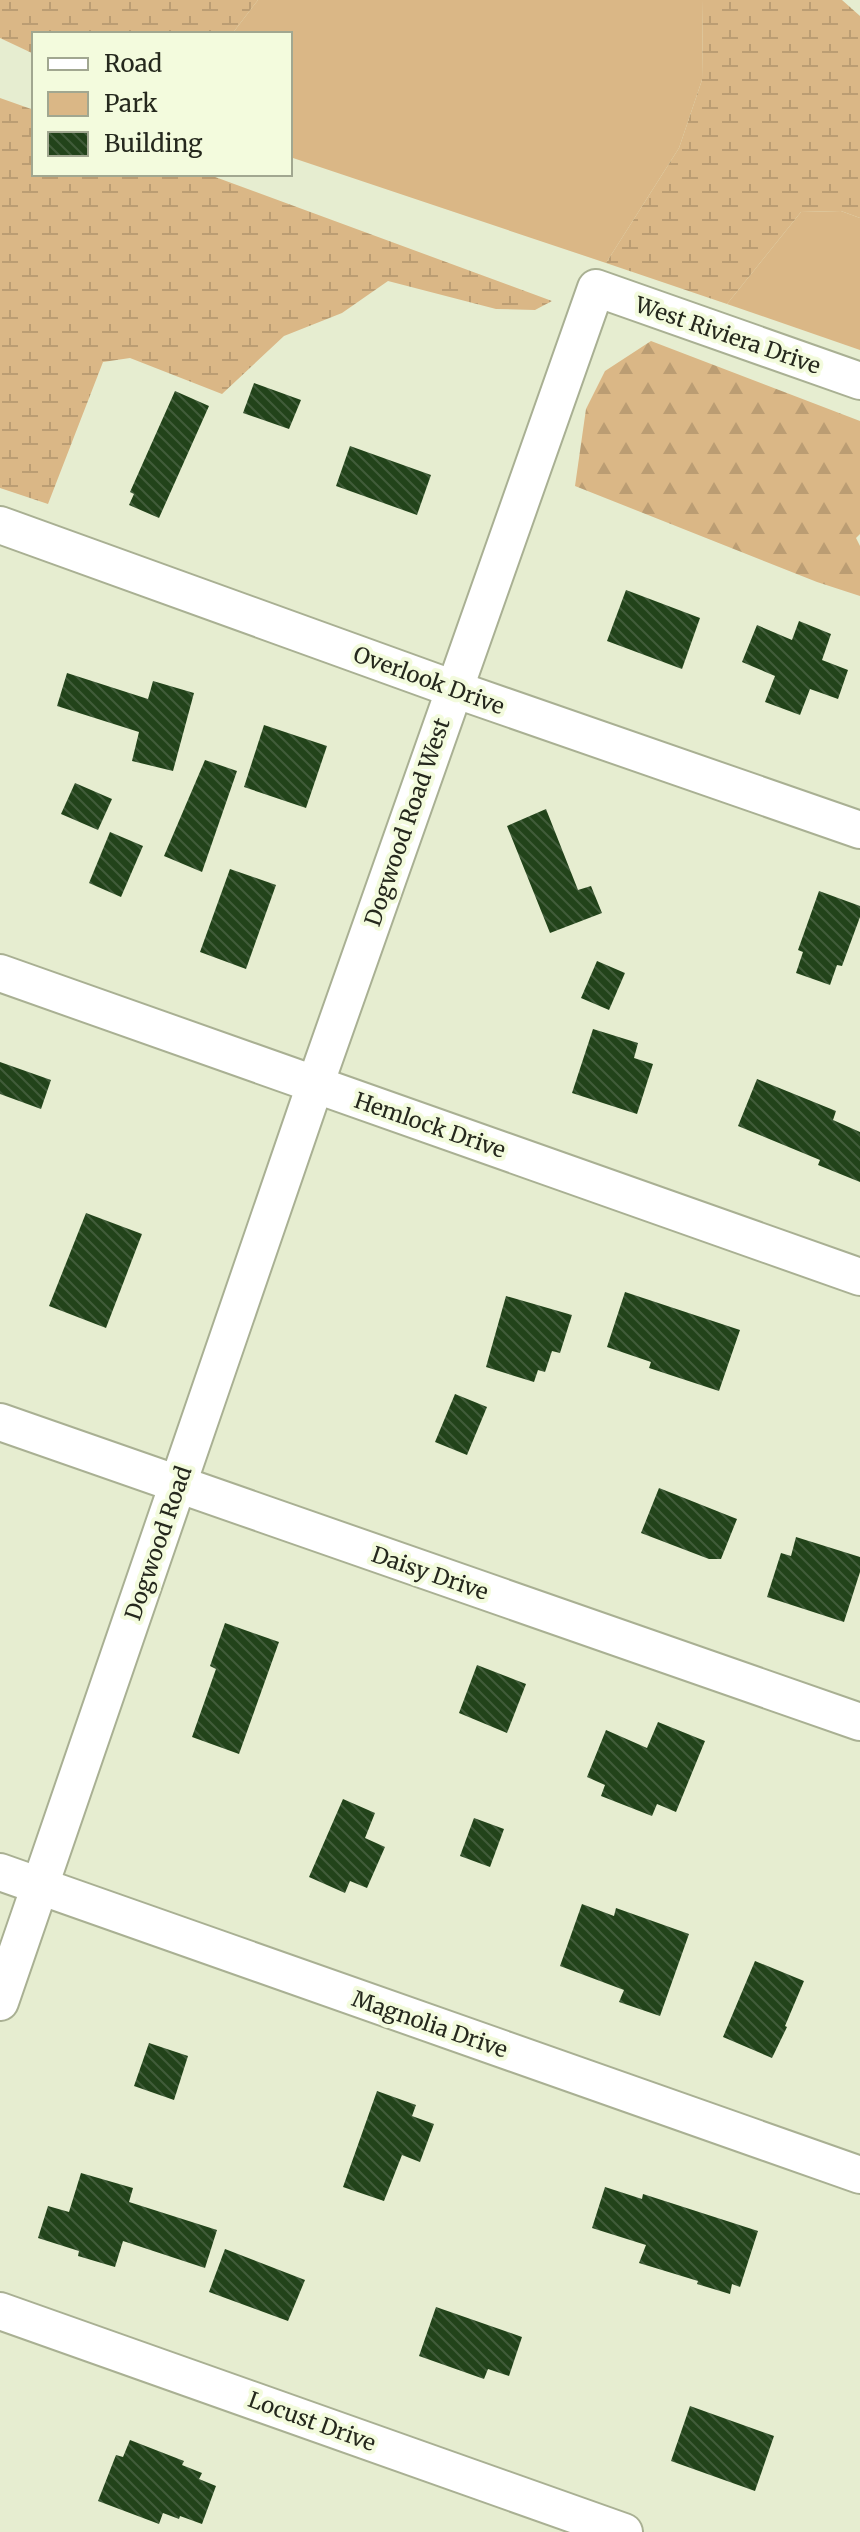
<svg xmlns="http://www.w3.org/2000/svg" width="860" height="2532" font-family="Merriweather,serif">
  <defs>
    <pattern id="forest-firs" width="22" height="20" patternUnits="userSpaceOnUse" patternTransform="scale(2)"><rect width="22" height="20" fill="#dab786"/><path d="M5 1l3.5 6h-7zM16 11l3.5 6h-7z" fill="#bb9d73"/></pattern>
    <pattern id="wetland-marsh" width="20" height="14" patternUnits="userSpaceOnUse" patternTransform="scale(2)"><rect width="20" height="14" fill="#dab786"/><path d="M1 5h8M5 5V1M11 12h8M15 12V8" fill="none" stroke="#bb9d73"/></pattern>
    <pattern id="building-back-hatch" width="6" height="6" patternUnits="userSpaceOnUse" patternTransform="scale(2)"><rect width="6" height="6" fill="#22431a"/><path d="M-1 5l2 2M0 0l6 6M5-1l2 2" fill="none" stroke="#415c3a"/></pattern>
  </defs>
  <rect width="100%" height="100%" fill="#e6edd0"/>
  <g fill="#dab786">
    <path d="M258 0H703L702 80 679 148 606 263 290 157V34H232Z"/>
    <path d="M841 211 860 218V350L727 304 801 212Z"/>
  </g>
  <path fill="url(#forest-firs)" d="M651 341 860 421V534L856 538 860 546V596L817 582 575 486 586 409 605 371Z"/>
  <g fill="url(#wetland-marsh)">
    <path d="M0 0H258L232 34H34V54L0 38Z"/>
    <path d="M703 0H842L860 16V218L841 211 801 212 727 304 606 263 679 148 702 80Z"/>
    <path d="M0 98 34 110V174H207L552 301 535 310 496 309 388 281 342 313 284 336 222 394 130 358 103 362 48 504 0 488Z"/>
  </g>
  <g fill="url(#building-back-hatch)">
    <path d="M254 383 301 400 289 429 243 413Z"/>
    <path d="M175 391 209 406 159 518 129 505 134 494 130 492Z"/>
    <path d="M350 446 431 475 417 515 336 486Z"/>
    <path d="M626 590 700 618 682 669 607 641Z"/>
    <path d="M799 621 831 634 822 660 848 670 838 699 810 689 800 715 765 702 775 676 742 662 757 625 792 640Z"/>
    <path d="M67 673 148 699 153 681 194 693 173 771 132 761 139 732 57 706Z"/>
    <path d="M264 725 327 746 306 808 244 787Z"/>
    <path d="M205 760 237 771 202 872 164 856Z"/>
    <path d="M75 783 112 799 98 830 61 814Z"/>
    <path d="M546 809 578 890 591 886 602 913 550 933 507 826Z"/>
    <path d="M110 832 143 846 121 897 89 883Z"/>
    <path d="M230 869 276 885 246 969 200 952Z"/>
    <path d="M819 891 860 906V917L842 966 837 965 830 985 796 973 803 952 798 950Z"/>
    <path d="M597 961 625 973 609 1010 581 998Z"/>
    <path d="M593 1029 638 1043 634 1058 653 1064 637 1114 572 1093Z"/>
    <path d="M0 1062 51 1080 41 1109 0 1094Z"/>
    <path d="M757 1079 836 1111 833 1120 860 1132V1182L818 1165 820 1160 738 1126Z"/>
    <path d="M86 1213 142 1234 106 1328 49 1306Z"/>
    <path d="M625 1292 740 1330 719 1391 649 1368 651 1362 607 1347Z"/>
    <path d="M506 1296 572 1315 560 1353 552 1351 545 1372 538 1370 534 1382 486 1367Z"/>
    <path d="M455 1394 487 1407 467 1455 435 1442Z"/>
    <path d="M659 1488 737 1519 721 1559H709L641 1533Z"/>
    <path d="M796 1537 860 1557V1572L844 1622 767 1597 781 1553 791 1556Z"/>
    <path d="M225 1623 279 1642 239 1754 192 1737 216 1669 210 1666Z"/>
    <path d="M477 1665 526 1684 507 1733 459 1713Z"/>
    <path d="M658 1722 705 1741 676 1812 657 1804 652 1816 601 1796 605 1785 587 1777 606 1730 647 1748Z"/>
    <path d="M343 1799 375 1813 365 1838 385 1847 367 1888 350 1881 345 1893 309 1877Z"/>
    <path d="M474 1818 504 1829 490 1867 460 1856Z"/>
    <path d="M582 1904 614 1916 616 1908 689 1934 660 2016 619 2002 624 1990 560 1966Z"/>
    <path d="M755 1961 804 1981 785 2026 787 2027 772 2058 723 2037Z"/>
    <path d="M149 2043 188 2056 174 2100 134 2086Z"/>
    <path d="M377 2091 416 2105 412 2116 434 2124 420 2162 402 2155 384 2201 343 2187Z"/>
    <path d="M81 2173 133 2188 129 2202 217 2230 205 2268 123 2241 115 2267 78 2256 79 2251 38 2238 48 2206 69 2212Z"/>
    <path d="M605 2187 642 2199 643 2194 758 2231 740 2287 732 2284 730 2294 697 2284 698 2281 639 2263 646 2245 592 2228Z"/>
    <path d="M225 2249 305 2280 288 2321 209 2292Z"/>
    <path d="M436 2307 522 2337 509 2376 488 2369 484 2379 419 2356Z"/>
    <path d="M690 2406 774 2436 755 2491 671 2461Z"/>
    <path d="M130 2440 184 2461 182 2465 202 2473 199 2479 216 2486 202 2524 180 2516 179 2519 163 2513 159 2524 98 2501 116 2455 123 2457Z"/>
  </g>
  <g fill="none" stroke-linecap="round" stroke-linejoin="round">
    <defs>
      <g id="minor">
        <path d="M0 525 454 689 860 830"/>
        <path d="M0 973 860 1277"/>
        <path d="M0 1422 860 1722"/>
        <path d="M0 1872 860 2175"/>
        <path d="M0 2002 315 1085 596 288 860 381"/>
        <path d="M0 2311 624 2532"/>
      </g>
    </defs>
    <use href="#minor" stroke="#a9b093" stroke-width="40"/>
    <use href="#minor" stroke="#fff" stroke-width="36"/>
  </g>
  <g text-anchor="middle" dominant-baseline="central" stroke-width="8" stroke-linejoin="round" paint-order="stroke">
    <g font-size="22" fill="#25281d" stroke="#f3fbdd">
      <text transform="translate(728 335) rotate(19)">West Riviera Drive</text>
      <text transform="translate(429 680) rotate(20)">Overlook Drive</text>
      <text transform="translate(407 822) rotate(-71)">Dogwood Road West</text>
      <text transform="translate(430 1125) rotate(19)">Hemlock Drive</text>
      <text transform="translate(158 1543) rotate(-71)">Dogwood Road</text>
      <text transform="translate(430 1573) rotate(19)">Daisy Drive</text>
      <text transform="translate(430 2024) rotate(19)">Magnolia Drive</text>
      <text transform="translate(312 2421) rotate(20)">Locust Drive</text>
    </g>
  </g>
  <rect x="32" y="32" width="260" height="144" fill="#f3fbdd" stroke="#a1a790" stroke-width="2"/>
  <rect x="48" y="58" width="40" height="12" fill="#ffffff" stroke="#a1a790" stroke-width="2"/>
  <text x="104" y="72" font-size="24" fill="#25281d">Road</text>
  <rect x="48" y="92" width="40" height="24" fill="#dab786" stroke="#a1a790" stroke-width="2"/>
  <text x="104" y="112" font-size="24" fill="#25281d">Park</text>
  <rect x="48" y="132" width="40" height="24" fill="url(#building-back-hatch)" stroke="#a1a790" stroke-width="2"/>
  <text x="104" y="152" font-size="24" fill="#25281d">Building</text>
</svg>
